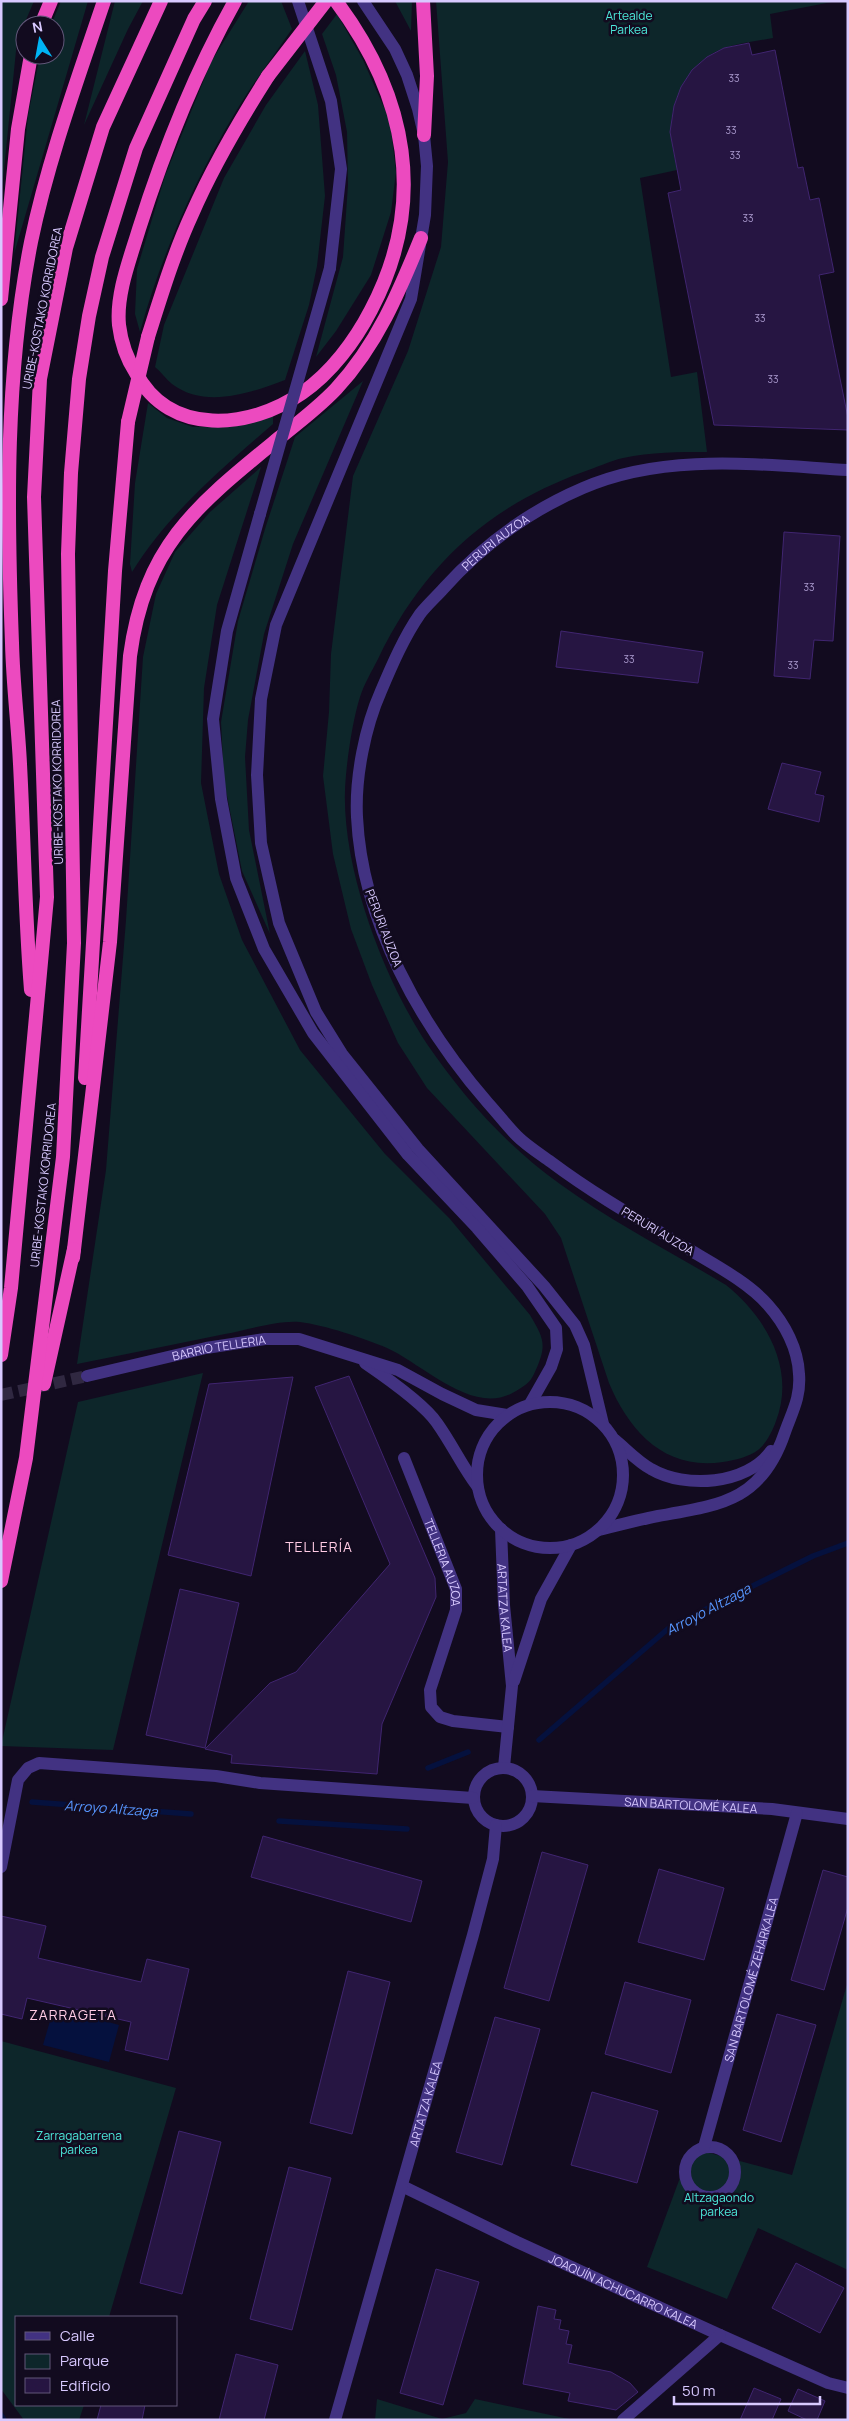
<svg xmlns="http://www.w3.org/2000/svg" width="849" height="2421" font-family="Manrope,sans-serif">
  <rect width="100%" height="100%" fill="#120b1f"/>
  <g fill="#0d262a">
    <path d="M1 1H34L17 41 1 199Z"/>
    <path d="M61 1H88L14 254 28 116 40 55H55V25H51Z"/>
    <path d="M115 1H143L128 29 84 125Z"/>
    <path d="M249 1H281L292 29C273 57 252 84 235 113 194 181 161 256 140 332L135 314 137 269 165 176 211 62Z"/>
    <path d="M395 1H412L411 31Z"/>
    <path d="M436 1H837L770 14 773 38C757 41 739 43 724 48 690 61 671 96 671 131 671 144 675 157 677 170L640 178 671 377 697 372 707 452C679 452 651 452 623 458 609 461 596 468 583 472 487 507 422 567 378 659 372 671 364 684 360 697 353 719 348 753 346 775 337 857 382 976 427 1044 463 1097 508 1147 560 1184 612 1222 671 1252 726 1285 766 1317 796 1369 776 1421 773 1430 766 1444 758 1450 749 1457 735 1460 723 1462 665 1471 629 1431 609 1383L561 1238 545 1214 427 1088 398 1043 372 985 351 929 333 854 323 776 329 712 331 654 353 476 408 351 441 247 448 162Z"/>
    <path d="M337 14 363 60 390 121 396 172 391 212 371 275 336 331 316 357 343 257 348 185 347 132 336 75 322 34Z"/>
    <path d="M305 51 318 105 325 196 317 266 309 305 285 380C251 393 205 409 172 384 166 379 161 372 155 367L164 325 224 178 266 105Z"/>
    <path d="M363 381 293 544 264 634 248 720 245 757 249 830 270 934 242 871 224 781 221 722 238 621 265 529 295 437Z"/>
    <path d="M148 403 167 418 193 427 234 426 273 412V424C221 469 168 514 132 572L130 564 135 483Z"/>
    <path d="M261 467 217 605 204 688 201 783 219 874 242 940 300 1050 385 1154 450 1219 530 1315C545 1340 547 1346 534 1374 530 1383 524 1386 516 1391 474 1418 423 1364 387 1348 364 1338 324 1325 300 1322 278 1320 247 1330 225 1334 176 1344 127 1354 77 1364L106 1170 126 920 143 657 156 594 175 552 210 512Z"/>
    <path d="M203 1373 113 1750 1 1746 78 1402Z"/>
    <path d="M848 1981V2270L758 2228 727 2299 647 2267 691 2148 792 2175Z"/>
    <path d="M1 2041 176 2088 109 2317H16V2405H84L79 2420H24L1 2389Z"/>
    <path d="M377 2399 442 2419 466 2413 475 2399 574 2420H375Z"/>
  </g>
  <path fill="#05113e" d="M54 2007 119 2025 109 2062 43 2045Z"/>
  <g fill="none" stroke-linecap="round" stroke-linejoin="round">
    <g stroke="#05113e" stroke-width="5.5">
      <path d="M539 1740 670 1627 813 1556 848 1543"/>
      <path d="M428 1768 468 1752"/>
      <path d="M32 1802 191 1814"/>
      <path d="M279 1821 407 1829"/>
      <path d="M1 2415 4 2420"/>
    </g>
  </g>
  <g fill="#261542" stroke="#402570">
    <path d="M749 43 752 55 775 50 798 168 803 167 810 200 819 198 834 272 819 275 848 418V430L714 425 668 193 681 190 670 132 674 106 681 87 692 70 707 57 724 48Z"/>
    <path d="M784 532 840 536 833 641 814 640 810 679 774 676Z"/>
    <path d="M561 631 703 652 698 683 556 667Z"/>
    <path d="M782 763 821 772 815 794 824 796 819 822 768 809Z"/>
    <path d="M349 1376 435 1578 436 1597 382 1724 377 1774 231 1763 232 1755 205 1749 270 1683 296 1672 390 1564 315 1387Z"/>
    <path d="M293 1377 251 1576 168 1555 209 1384Z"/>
    <path d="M180 1589 239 1603 205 1748 146 1735Z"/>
    <path d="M263 1836 422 1881 411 1922 251 1877Z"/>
    <path d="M542 1852 588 1865 549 2001 504 1988Z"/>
    <path d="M659 1869 724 1888 704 1960 638 1942Z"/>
    <path d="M823 1870 848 1877V1907L824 1990 791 1980Z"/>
    <path d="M1 1916 46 1926 38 1958 141 1982 147 1959 189 1969 168 2060 125 2050 131 2022 27 1998 22 2019 1 2014Z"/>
    <path d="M348 1971 390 1982 352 2134 310 2123Z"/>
    <path d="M625 1982 691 2000 671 2073 605 2054Z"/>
    <path d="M777 2014 816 2025 781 2142 743 2130Z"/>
    <path d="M495 2017 540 2029 502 2165 456 2152Z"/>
    <path d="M592 2092 658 2111 637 2183 571 2165Z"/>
    <path d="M179 2131 221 2142 182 2294 140 2283Z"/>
    <path d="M289 2167 331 2178 292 2330 250 2319Z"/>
    <path d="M796 2263 844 2288 820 2333 772 2308Z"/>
    <path d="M436 2269 479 2282 443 2405 400 2393Z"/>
    <path d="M538 2306 556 2310 554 2319 561 2320 559 2329 569 2331 566 2344 572 2345 568 2363 611 2372 630 2383 638 2392 616 2410 568 2401 570 2393 523 2384Z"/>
    <path d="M236 2354 278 2365 264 2420H219Z"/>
    <path d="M754 2388 781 2399 772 2420H740Z"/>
    <path d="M798 2389 825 2401 817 2420H807L788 2411Z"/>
    <path d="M101 2405H145L142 2420H97Z"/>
  </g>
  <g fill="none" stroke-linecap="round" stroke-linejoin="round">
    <path stroke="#302841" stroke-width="12" stroke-dasharray="12 6" stroke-linecap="butt" d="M1 1395 87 1376"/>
    <g stroke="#423282" stroke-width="12">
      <path d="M365 1363C384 1376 425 1405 437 1423 452 1444 462 1466 477 1486"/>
      <path id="s1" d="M87 1376 206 1348 265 1339H299L398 1370 442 1394 476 1410 507 1415"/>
      <path d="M615 1440C626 1449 638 1462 651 1469 685 1489 747 1485 771 1451"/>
      <path id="s2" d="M404 1458 456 1589V1610L430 1690 431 1707 440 1717 453 1721 508 1727"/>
      <path id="s3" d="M501 1529 504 1605 512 1686 504 1767"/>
      <path id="s4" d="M599 1530C619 1525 638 1520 658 1516 721 1505 762 1501 785 1432 792 1412 801 1397 799 1374 798 1349 785 1324 768 1305 749 1283 715 1265 690 1250 643 1222 595 1195 551 1162 540 1154 527 1146 517 1136 507 1126 498 1114 488 1103 421 1026 362 922 357 817 355 777 365 727 381 691 392 665 404 637 420 614 427 605 436 597 444 588 483 545 529 511 583 488 665 452 761 465 848 470"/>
      <path d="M514 1681 541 1599 571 1545"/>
      <circle cx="503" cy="1797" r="29"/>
      <path id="s5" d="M532 1796 772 1809 848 1819"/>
      <path d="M1 1867 18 1780 28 1768 39 1763 216 1776 260 1783 473 1798"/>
      <circle cx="710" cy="2172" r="25"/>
      <path id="s6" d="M704 2147 797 1813"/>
      <path id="s7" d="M402 2186 517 2242 720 2335 828 2383 848 2388"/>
      <path id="s8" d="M335 2420 473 1935 493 1859 496 1825"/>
      <path d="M623 2420 720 2335"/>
    </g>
    <g stroke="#423282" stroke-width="12">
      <path d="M298 1 331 101 341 169 330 268"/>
      <path d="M363 1 395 49 407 75 418 109 424 135 427 166 425 215 411 299 276 625 261 699 257 775 261 843 279 923 316 1012 342 1054 418 1149 544 1286 575 1325 584 1345 603 1424"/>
      <path d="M260 514 227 631 213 719 221 799 236 878 264 949 313 1033 408 1155 477 1228 527 1286 556 1328 557 1349 551 1367 530 1404"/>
      <circle cx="550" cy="1475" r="73"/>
    </g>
    <g stroke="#ec4abf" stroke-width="14">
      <path d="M235 1C194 74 164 150 139 229 130 259 116 294 119 325 121 342 127 359 136 373 170 437 250 429 302 393 331 373 355 341 371 310 428 202 407 96 336 1"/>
      <path d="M423 1 427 76 424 135"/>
      <path d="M41 25 51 1"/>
      <path d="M1 299 18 129 31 55"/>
      <path d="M148 337C161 296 174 253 192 214 213 166 240 120 268 76"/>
      <path d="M31 990C25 915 24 840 20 764 18 724 13 684 12 643 7 510 5 374 31 242 48 160 77 81 104 1"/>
      <path d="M85 1078 115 571 128 422"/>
      <path d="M73 1258 110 942 130 656C145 545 197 505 279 438 298 423 319 407 336 389 377 345 399 292 421 238"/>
      <path d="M1 1355 11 1288 47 897 34 497 40 379 66 248 103 127 161 1"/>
      <path d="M44 1384 74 1249"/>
      <path d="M1 1581 26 1458 63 1157 74 943 68 554 71 473 79 379 89 316 102 257 136 148 194 19 205 1"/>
    </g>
    <path stroke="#423282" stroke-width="12" d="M260 514 330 268"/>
    <g stroke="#ec4abf" stroke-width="14">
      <path d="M268 76 326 1"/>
      <path d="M128 422 148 337"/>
    </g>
  </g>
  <g text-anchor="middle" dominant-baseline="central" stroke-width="5" stroke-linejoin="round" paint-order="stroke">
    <g font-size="10" fill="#ac9cd0">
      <text x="734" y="78">33</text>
      <text x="731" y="130">33</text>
      <text x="735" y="155">33</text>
      <text x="748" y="218">33</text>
      <text x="760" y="318">33</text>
      <text x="773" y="379">33</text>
      <text x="809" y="587">33</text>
      <text x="629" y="659">33</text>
      <text x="793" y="665">33</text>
    </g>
    <g font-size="12" fill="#4ce8da" stroke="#120b1f">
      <text x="629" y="15">Artealde<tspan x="629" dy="14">Parkea</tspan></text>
      <text x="79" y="2135">Zarragabarrena<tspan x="79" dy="14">parkea</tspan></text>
      <text x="719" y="2197">Altzagaondo<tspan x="719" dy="14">parkea</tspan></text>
    </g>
    <g font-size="12" fill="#d8c9ff" stroke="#120b1f">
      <text transform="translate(42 308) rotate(-79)">URIBE-KOSTAKO KORRIDOREA</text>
      <text stroke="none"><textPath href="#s4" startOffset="1349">PERURI AUZOA</textPath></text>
      <text transform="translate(57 782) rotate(-91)">URIBE-KOSTAKO KORRIDOREA</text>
      <text transform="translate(384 928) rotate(69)">PERURI AUZOA</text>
      <text transform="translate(43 1185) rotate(-84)">URIBE-KOSTAKO KORRIDOREA</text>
      <text transform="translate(658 1231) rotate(31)">PERURI AUZOA</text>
      <text stroke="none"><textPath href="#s1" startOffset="135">BARRIO TELLERIA</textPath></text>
      <text stroke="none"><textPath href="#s2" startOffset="112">TELLERIA AUZOA</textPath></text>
      <text stroke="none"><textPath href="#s3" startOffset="79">ARTATZA KALEA</textPath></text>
      <text stroke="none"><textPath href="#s5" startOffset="159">SAN BARTOLOMÉ KALEA</textPath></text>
      <text stroke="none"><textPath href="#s6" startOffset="174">SAN BARTOLOMÉ ZEHARKALEA</textPath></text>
      <text stroke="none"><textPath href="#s8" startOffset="329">ARTATZA KALEA</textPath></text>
      <text stroke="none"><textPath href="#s7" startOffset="245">JOAQUÍN ACHUCARRO KALEA</textPath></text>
    </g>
    <g font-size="14" letter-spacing="1" fill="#ffcbe4" stroke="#120b1f">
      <text x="319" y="1546">TELLERÍA</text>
      <text x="73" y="2014">ZARRAGETA</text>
    </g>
    <g font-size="14" font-style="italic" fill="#5796ff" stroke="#120b1f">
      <text transform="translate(708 1609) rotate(-28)">Arroyo Altzaga</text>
      <text transform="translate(111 1808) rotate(4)">Arroyo Altzaga</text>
    </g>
  </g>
  <rect width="849" height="2421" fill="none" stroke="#d8c9ff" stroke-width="5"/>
  <rect x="15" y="2316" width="162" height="90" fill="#120b1f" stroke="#615779"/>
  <rect x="25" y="2332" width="25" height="8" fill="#423282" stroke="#615779"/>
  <text x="60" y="2341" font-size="15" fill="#d8c9ff">Calle</text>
  <rect x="25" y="2354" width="25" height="15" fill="#0d262a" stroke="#615779"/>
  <text x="60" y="2366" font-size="15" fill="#d8c9ff">Parque</text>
  <rect x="25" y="2378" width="25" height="15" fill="#261542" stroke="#615779"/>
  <text x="60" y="2391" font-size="15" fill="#d8c9ff">Edificio</text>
  <g transform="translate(40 40) rotate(349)"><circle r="24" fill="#120b1f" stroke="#615779"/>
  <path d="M0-4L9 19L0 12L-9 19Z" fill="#00b4f4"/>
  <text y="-8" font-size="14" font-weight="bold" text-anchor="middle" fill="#d8c9ff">N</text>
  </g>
  <path d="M674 2396v8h146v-8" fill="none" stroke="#d8c9ff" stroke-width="2.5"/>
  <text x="682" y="2396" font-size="15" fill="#d8c9ff" stroke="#120b1f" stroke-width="4" paint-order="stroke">50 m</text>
</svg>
